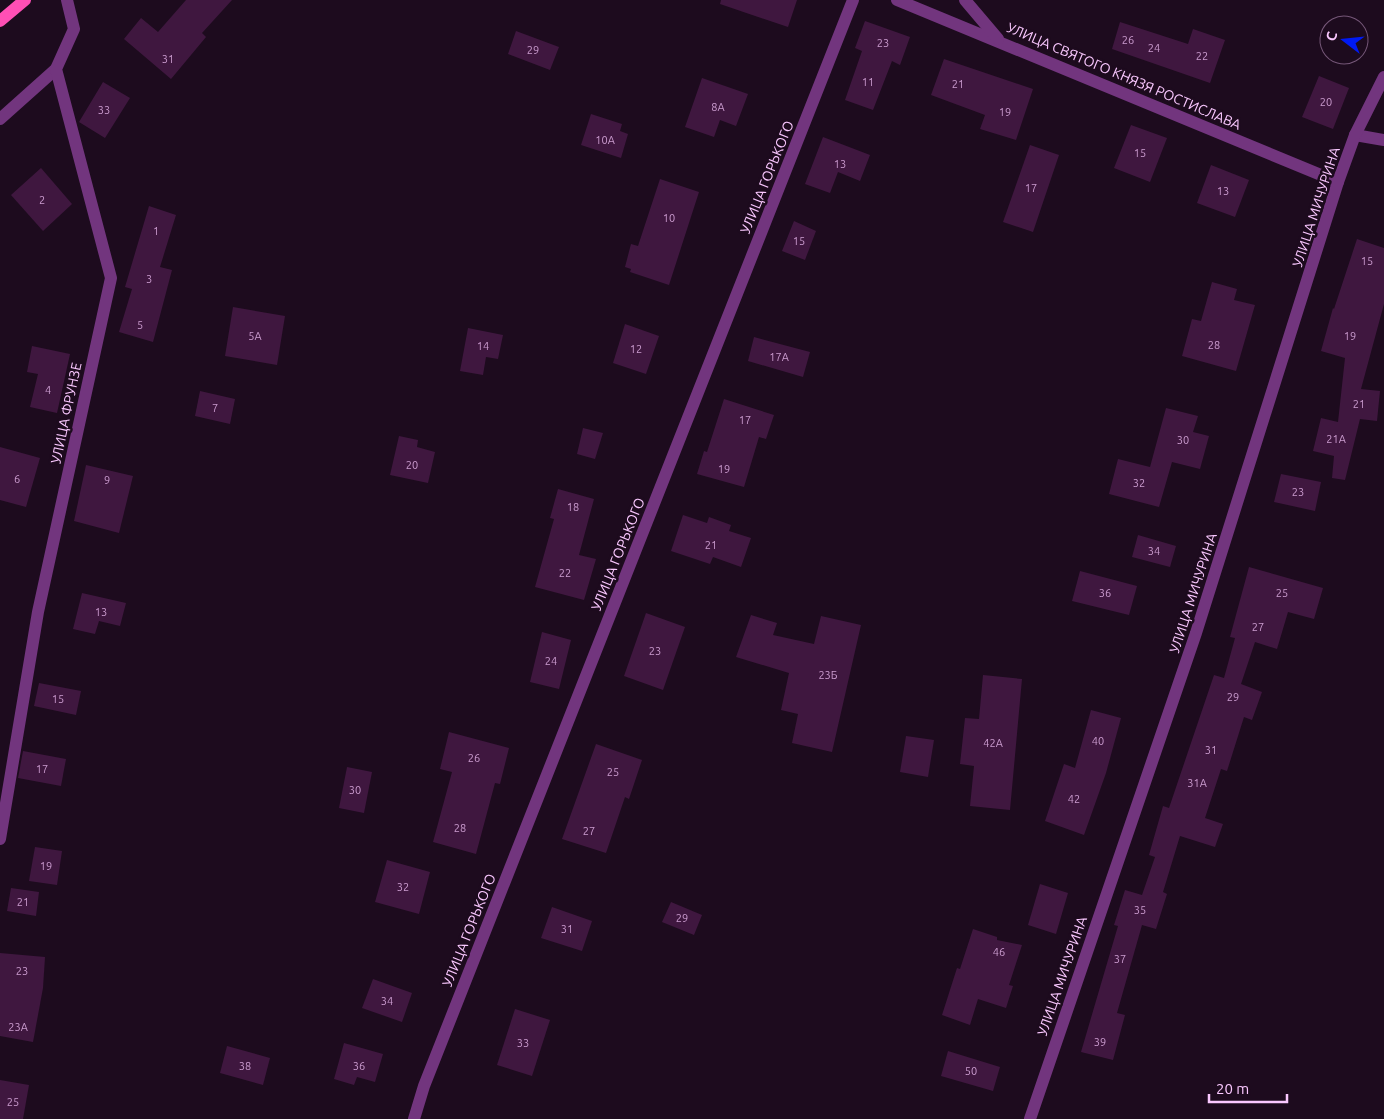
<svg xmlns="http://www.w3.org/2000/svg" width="1384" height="1119" font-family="Ubuntu,sans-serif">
  <rect width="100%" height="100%" fill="#1d0b1e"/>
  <g fill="#3f173f">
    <path d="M186 0H232L202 33 206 37 171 79 124 39 141 18 158 32Z"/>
    <path d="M721 0H797L788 27 720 4Z"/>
    <path d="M865 21 910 37 900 65 892 61 873 110 845 100 862 51 855 48Z"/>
    <path d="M1120 22 1188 44 1193 29 1225 40 1210 83 1112 49Z"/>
    <path d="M516 31 559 47 550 70 508 54Z"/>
    <path d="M944 59 1033 89 1016 140 980 129 985 115 931 95Z"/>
    <path d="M1319 76 1349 88 1333 129 1302 117Z"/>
    <path d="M702 78 748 94 736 126 720 120 714 137 685 127Z"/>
    <path d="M103 82 130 98 105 138 79 122Z"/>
    <path d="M591 114 622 124 620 131 628 134 621 158 581 145Z"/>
    <path d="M1131 125 1167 138 1150 182 1114 168Z"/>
    <path d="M823 137 870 155 860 181 838 172 830 193 805 184Z"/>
    <path d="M1030 145 1059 155 1033 232 1003 222Z"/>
    <path d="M1211 165 1249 180 1235 217 1197 203Z"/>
    <path d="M41 168 72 204 43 231 11 195Z"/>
    <path d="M660 179 699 192 669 285 630 272 631 269 625 267 631 244 638 246Z"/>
    <path d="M149 206 176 215 160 267 172 270 153 342 119 332 132 289 125 287Z"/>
    <path d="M794 221 816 231 805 260 782 251Z"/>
    <path d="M1357 239 1384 248V304L1361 389 1380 391 1377 421 1360 419 1345 480 1332 478 1334 456 1313 451 1321 418 1338 422 1345 358 1321 351 1333 308 1334 309Z"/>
    <path d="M1212 282 1237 289 1234 300 1255 305 1236 371 1182 356 1192 319 1201 321Z"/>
    <path d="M233 307 285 316 277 365 225 356Z"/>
    <path d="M625 324 659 336 646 374 613 363Z"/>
    <path d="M468 328 503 335 498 359 486 357 483 375 460 371Z"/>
    <path d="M754 337 810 352 803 377 748 361Z"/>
    <path d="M32 346 70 354 57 413 30 407 38 374 27 372Z"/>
    <path d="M200 391 235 399 230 424 195 416Z"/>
    <path d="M724 399 774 415 766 439 759 437 744 487 697 474 704 451 707 452Z"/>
    <path d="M1166 408 1198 416 1193 432 1209 436 1200 469 1172 462 1159 507 1109 494 1118 459 1150 467Z"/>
    <path d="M583 428 603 433 595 459 577 454Z"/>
    <path d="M399 436 418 440 417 447 435 452 428 483 390 475Z"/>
    <path d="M0 447 40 458 26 507 0 500Z"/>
    <path d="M86 465 133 476 119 533 74 521Z"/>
    <path d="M1281 474 1321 482 1315 511 1274 502Z"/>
    <path d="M558 489 594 499 579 555 596 559 584 600 535 587 554 519 550 518Z"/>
    <path d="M683 515 707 523 709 517 731 525 729 531 751 538 741 567 713 557 710 564 671 551Z"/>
    <path d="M1138 535 1176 546 1170 567 1132 557Z"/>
    <path d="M1249 567 1323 588 1314 619 1288 612 1277 649 1255 642 1241 684 1262 692 1252 720 1244 717 1227 771 1221 769 1205 818 1223 824 1215 847 1180 836 1163 892 1167 894 1156 929 1142 925 1117 1013 1125 1015 1113 1060 1081 1052 1118 926 1114 925 1125 890 1142 895 1155 857 1149 855 1163 806 1169 808 1214 675 1224 678 1235 638 1230 637Z"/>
    <path d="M1080 571 1137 586 1129 615 1072 601Z"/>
    <path d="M82 593 126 603 120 626 99 621 95 634 73 629Z"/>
    <path d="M646 613 685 627 663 690 624 676Z"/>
    <path d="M751 615 777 623 773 635 814 644 821 616 861 625 832 752 792 743 798 714 781 710 789 673 736 657Z"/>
    <path d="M542 632 571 640 559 689 530 682Z"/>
    <path d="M983 675 1022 679 1010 810 970 806 974 766 960 764 965 718 979 719Z"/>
    <path d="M39 683 81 691 76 715 34 706Z"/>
    <path d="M1091 710 1121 718 1106 773 1084 835 1045 821 1064 764 1075 768Z"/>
    <path d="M449 732 509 748 500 784 495 783 476 854 433 842 452 772 440 769Z"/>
    <path d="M906 736 934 740 928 777 900 772Z"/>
    <path d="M596 744 642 760 629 799 625 797 606 853 562 839Z"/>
    <path d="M23 751 66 759 61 786 18 778Z"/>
    <path d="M347 767 372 772 364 813 339 808Z"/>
    <path d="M35 847 62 851 57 885 29 881Z"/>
    <path d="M387 860 430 872 419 914 375 902Z"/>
    <path d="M1040 884 1068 893 1056 934 1028 925Z"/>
    <path d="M11 888 39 892 36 916 7 911Z"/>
    <path d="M671 902 702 915 694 935 662 922Z"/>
    <path d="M552 907 592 921 582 951 541 938Z"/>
    <path d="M973 929 997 937V940L1022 945 1009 985 1013 986 1006 1008 978 999 970 1025 942 1015 957 968 960 969Z"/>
    <path d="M0 953 45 957 43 988 33 1042 0 1036Z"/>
    <path d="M373 979 412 993 402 1022 362 1008Z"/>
    <path d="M515 1009 550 1020 532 1076 497 1065Z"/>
    <path d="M344 1043 383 1054 375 1082 357 1077 354 1085 334 1079Z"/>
    <path d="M227 1046 270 1058 263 1085 220 1073Z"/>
    <path d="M948 1051 1000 1067 993 1091 941 1076Z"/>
    <path d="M0 1080 29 1085 23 1119H0Z"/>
  </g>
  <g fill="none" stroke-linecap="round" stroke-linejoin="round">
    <g stroke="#72357e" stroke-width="12">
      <path d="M897 0 1338 182"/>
      <path d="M965 0 998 39"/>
      <path d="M0 119 56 69"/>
      <path d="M1355 135 1384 140"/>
      <path d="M0 839 38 612 111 278 56 69 74 29 67 0"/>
      <path d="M414 1119 424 1086 853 0"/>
      <path d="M1030 1119 1196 633 1338 182 1355 135 1384 77"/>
    </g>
    <path stroke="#ff4fb5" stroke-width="12" d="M0 21 25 0"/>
  </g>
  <g text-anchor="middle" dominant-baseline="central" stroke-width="5" stroke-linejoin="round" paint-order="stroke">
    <g font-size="11" fill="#cb9ccf">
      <text x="1128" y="40">26</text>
      <text x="883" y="43">23</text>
      <text x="1154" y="48">24</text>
      <text x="533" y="50">29</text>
      <text x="1202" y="56">22</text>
      <text x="168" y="59">31</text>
      <text x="868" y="82">11</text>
      <text x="958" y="84">21</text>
      <text x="1326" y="102">20</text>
      <text x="718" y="107">8А</text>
      <text x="104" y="110">33</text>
      <text x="1005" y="112">19</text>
      <text x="605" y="140">10А</text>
      <text x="1140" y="153">15</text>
      <text x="840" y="164">13</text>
      <text x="1031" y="188">17</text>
      <text x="1223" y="191">13</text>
      <text x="42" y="200">2</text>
      <text x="669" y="218">10</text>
      <text x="156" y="231">1</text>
      <text x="799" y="241">15</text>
      <text x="1367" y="261">15</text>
      <text x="149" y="279">3</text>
      <text x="140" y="325">5</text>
      <text x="255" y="336">5А</text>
      <text x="1350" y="336">19</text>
      <text x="1214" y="345">28</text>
      <text x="483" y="346">14</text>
      <text x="636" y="349">12</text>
      <text x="779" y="357">17А</text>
      <text x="48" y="390">4</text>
      <text x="1359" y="404">21</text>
      <text x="215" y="408">7</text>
      <text x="745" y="420">17</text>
      <text x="1336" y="439">21А</text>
      <text x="1183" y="440">30</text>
      <text x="412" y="465">20</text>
      <text x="724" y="469">19</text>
      <text x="17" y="479">6</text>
      <text x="107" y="480">9</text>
      <text x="1139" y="483">32</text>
      <text x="1298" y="492">23</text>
      <text x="573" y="507">18</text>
      <text x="711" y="545">21</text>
      <text x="1154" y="551">34</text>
      <text x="565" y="573">22</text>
      <text x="1105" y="593">36</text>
      <text x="1282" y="593">25</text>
      <text x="101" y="612">13</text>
      <text x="1258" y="627">27</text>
      <text x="655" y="651">23</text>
      <text x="551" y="661">24</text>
      <text x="828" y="675">23Б</text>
      <text x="1233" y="697">29</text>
      <text x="58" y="699">15</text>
      <text x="1098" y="741">40</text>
      <text x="993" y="743">42А</text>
      <text x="1211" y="750">31</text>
      <text x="474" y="758">26</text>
      <text x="42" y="769">17</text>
      <text x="613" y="772">25</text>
      <text x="1197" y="783">31А</text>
      <text x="355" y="790">30</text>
      <text x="1074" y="799">42</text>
      <text x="460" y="828">28</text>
      <text x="589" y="831">27</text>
      <text x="46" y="866">19</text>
      <text x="403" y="887">32</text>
      <text x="23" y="902">21</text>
      <text x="1140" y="910">35</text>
      <text x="682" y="918">29</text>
      <text x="567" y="929">31</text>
      <text x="999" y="952">46</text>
      <text x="1120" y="959">37</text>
      <text x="22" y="971">23</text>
      <text x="387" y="1001">34</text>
      <text x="18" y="1027">23А</text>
      <text x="1100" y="1042">39</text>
      <text x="523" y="1043">33</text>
      <text x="245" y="1066">38</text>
      <text x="359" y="1066">36</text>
      <text x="971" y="1071">50</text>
      <text x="13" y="1102">25</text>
    </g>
    <g font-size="14" fill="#fac8ff" stroke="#1d0b1e">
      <text transform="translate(1124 76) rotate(23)">УЛИЦА СВЯТОГО КНЯЗЯ РОСТИСЛАВА</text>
      <text transform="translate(767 177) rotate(-68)">УЛИЦА ГОРЬКОГО</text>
      <text transform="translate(1316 207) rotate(-72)">УЛИЦА МИЧУРИНА</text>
      <text transform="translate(66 413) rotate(-78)">УЛИЦА ФРУНЗЕ</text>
      <text transform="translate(618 554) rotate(-68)">УЛИЦА ГОРЬКОГО</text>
      <text transform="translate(1193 593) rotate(-72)">УЛИЦА МИЧУРИНА</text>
      <text transform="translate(469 930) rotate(-68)">УЛИЦА ГОРЬКОГО</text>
      <text transform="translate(1062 976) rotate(-71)">УЛИЦА МИЧУРИНА</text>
    </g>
  </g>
  <g transform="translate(1344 40) rotate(286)"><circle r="24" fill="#1d0b1e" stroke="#755778"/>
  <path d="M0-4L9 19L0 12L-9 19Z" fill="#001af3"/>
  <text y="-8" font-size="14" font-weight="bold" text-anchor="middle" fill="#fac8ff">С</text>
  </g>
  <path d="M1209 1094v8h78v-8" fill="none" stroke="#fac8ff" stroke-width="2.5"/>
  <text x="1216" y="1094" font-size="15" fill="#fac8ff" stroke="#1d0b1e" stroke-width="4" paint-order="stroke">20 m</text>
</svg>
